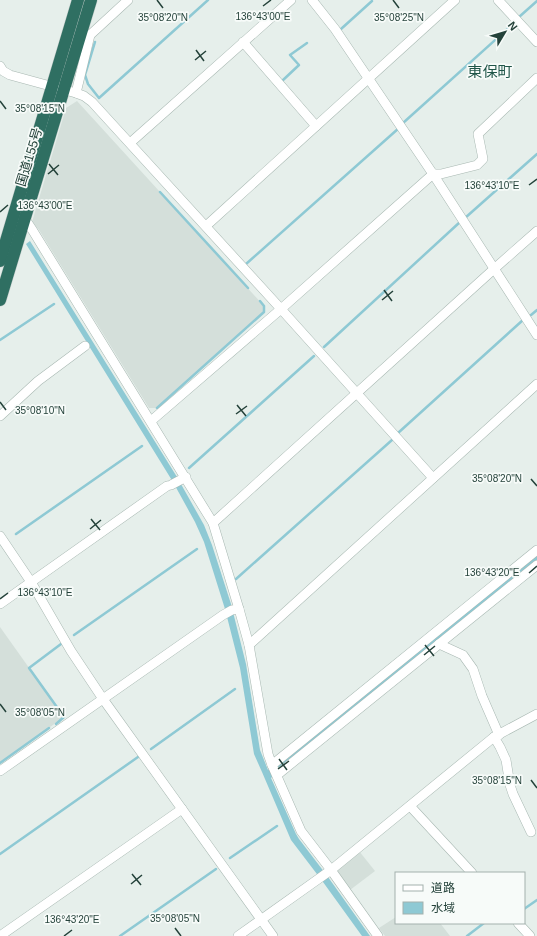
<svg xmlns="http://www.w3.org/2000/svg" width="537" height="936" font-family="Helvetica,'Noto Sans JP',sans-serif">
  <rect width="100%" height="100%" fill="#e6efeb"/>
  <g fill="#d4dfda">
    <path d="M77 101 264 306V312L157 408H149L39 230 32 222 66 108Z"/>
    <path d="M0 627 64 717 0 763Z"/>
    <path d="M359 851 375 871 350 890 337 873 338 868Z"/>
    <path d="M396 917V923H440L450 936H385L379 928Z"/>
  </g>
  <path fill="#8ec9d4" d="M30 241 177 477 204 525 212 545 231 604 246 664 260 750 268 770 537 554V562L281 769 271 778 296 834 299 839 328 877 370 936H362L323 882 291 840 262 772 254 754 240 668 225 609 204 542 195 522 173 482 26 244Z"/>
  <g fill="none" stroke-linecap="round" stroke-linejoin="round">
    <g stroke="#8ec9d4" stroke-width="2.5">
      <path d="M519 17 537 1"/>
      <path d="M341 29 372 1"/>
      <path d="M95 42 85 75 88 84 99 98 208 0"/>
      <path d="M282 81 299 65 290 55 307 43"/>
      <path d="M403 123 514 23"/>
      <path d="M160 192 248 288"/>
      <path d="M465 218 537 154"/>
      <path d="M246 264 399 128"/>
      <path d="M531 315 537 310"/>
      <path d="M0 340 54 304"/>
      <path d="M324 347 460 222"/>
      <path d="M157 408 264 312V306L260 301"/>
      <path d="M398 433 523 320"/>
      <path d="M189 468 314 356"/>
      <path d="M16 534 142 446"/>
      <path d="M236 579 392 440"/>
      <path d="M74 635 197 549"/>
      <path d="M56 724 64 717 29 668 61 644"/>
      <path d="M151 749 235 689"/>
      <path d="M0 763 49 728"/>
      <path d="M0 854 138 757"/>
      <path d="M230 858 277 826"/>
      <path d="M524 909 537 900"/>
      <path d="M120 936 216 869"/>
      <path d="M467 936 484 923"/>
    </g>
    <defs>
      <g id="minor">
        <path d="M312 0 335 29 433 174 537 335"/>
        <path d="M498 0 537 42"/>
        <path d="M243 42 316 126"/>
        <path d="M0 66 3 71 10 75 76 93 84 96 92 102 281 309 433 478"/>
        <path d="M76 93 90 35 128 0"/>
        <path d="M130 143 291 0"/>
        <path d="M25 219 33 231 213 523 239 609 249 645 268 754 272 765 301 831 331 870 378 936"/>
        <path d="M206 226 455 0"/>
        <path d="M0 416 38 381 85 346"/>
        <path d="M151 421 281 309 433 174H441L477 165 483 159 478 134 537 78"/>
        <path d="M213 523 494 269 537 231"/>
        <path d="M0 536 31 582 71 651 103 699 273 936"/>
        <path d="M0 604 167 486 171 485 186 477"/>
        <path d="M439 644 463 655 473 669 482 696 499 735"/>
        <path d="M249 645 537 384"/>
        <path d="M494 737 500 747 506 760 510 785 513 794 531 832"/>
        <path d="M272 765 537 550"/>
        <path d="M0 771 223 615 232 610 239 609"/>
        <path d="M277 775 537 565"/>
        <path d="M410 806 472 873"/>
        <path d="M518 923 530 936"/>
        <path d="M0 936 182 809"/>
        <path d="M238 936 331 870 494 737 537 714"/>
      </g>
      <g id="highway">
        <path d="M0 261 78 0"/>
        <path d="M0 300 91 0"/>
      </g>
    </defs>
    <use href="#minor" stroke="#a8b8b2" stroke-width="10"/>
    <use href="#highway" stroke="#c2cac8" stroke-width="13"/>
    <use href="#minor" stroke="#fff" stroke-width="9"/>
    <use href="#highway" stroke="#2f6f62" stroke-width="12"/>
  </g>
  <path fill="none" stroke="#24423a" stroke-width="1.5" d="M157 0 163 8M393 0 399 8M263 6 271 0M196 50 204 61M195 60 206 51M0 101 6 109M49 164 58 175M48 174 59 165M529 185 537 179M0 212 8 205M384 290 392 301M382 300 393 291M0 402 6 410M237 405 246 416M236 414 247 406M531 479 537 486M91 519 100 530M90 529 101 520M529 573 537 566M0 599 8 593M425 645 434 656M424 655 435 646M0 704 6 712M279 759 287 770M278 769 289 761M531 780 537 788M132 874 141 885M131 884 142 875M175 928 181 936M64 936 72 930"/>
  <g text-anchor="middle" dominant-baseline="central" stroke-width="3.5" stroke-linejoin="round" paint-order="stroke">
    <g font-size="13" fill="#24423a" stroke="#f7fbf9">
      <text transform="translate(29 157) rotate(-73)">国道155号</text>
    </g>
    <g font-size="15" fill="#1f5548" stroke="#f7fbf9">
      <text x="490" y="71">東保町</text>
    </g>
  </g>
  <g font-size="10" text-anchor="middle" fill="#24423a" stroke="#f7fbf9" stroke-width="3.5" stroke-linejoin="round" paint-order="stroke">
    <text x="263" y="20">136°43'00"E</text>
    <text x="399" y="21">35°08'25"N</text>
    <text x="163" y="21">35°08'20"N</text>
    <text x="40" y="112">35°08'15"N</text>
    <text x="492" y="189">136°43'10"E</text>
    <text x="45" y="209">136°43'00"E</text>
    <text x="40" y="414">35°08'10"N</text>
    <text x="497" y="482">35°08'20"N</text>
    <text x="492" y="576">136°43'20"E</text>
    <text x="45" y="596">136°43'10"E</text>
    <text x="40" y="716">35°08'05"N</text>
    <text x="497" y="784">35°08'15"N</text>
    <text x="175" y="922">35°08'05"N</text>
    <text x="72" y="923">136°43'20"E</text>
  </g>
  <rect x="395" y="872" width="130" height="52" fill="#f7fbf9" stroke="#a3b1ad"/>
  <rect x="403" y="885" width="20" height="6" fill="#ffffff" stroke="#a3b1ad"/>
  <text x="431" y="892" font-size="12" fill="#24423a">道路</text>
  <rect x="403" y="902" width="20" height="12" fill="#8ec9d4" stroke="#a3b1ad"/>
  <text x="431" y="912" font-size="12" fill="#24423a">水域</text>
  <g transform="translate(505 32) rotate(52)" stroke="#f7fbf9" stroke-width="3" paint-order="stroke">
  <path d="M0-3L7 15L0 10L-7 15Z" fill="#24423a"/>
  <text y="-6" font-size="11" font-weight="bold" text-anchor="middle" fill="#24423a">N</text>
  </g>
</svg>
